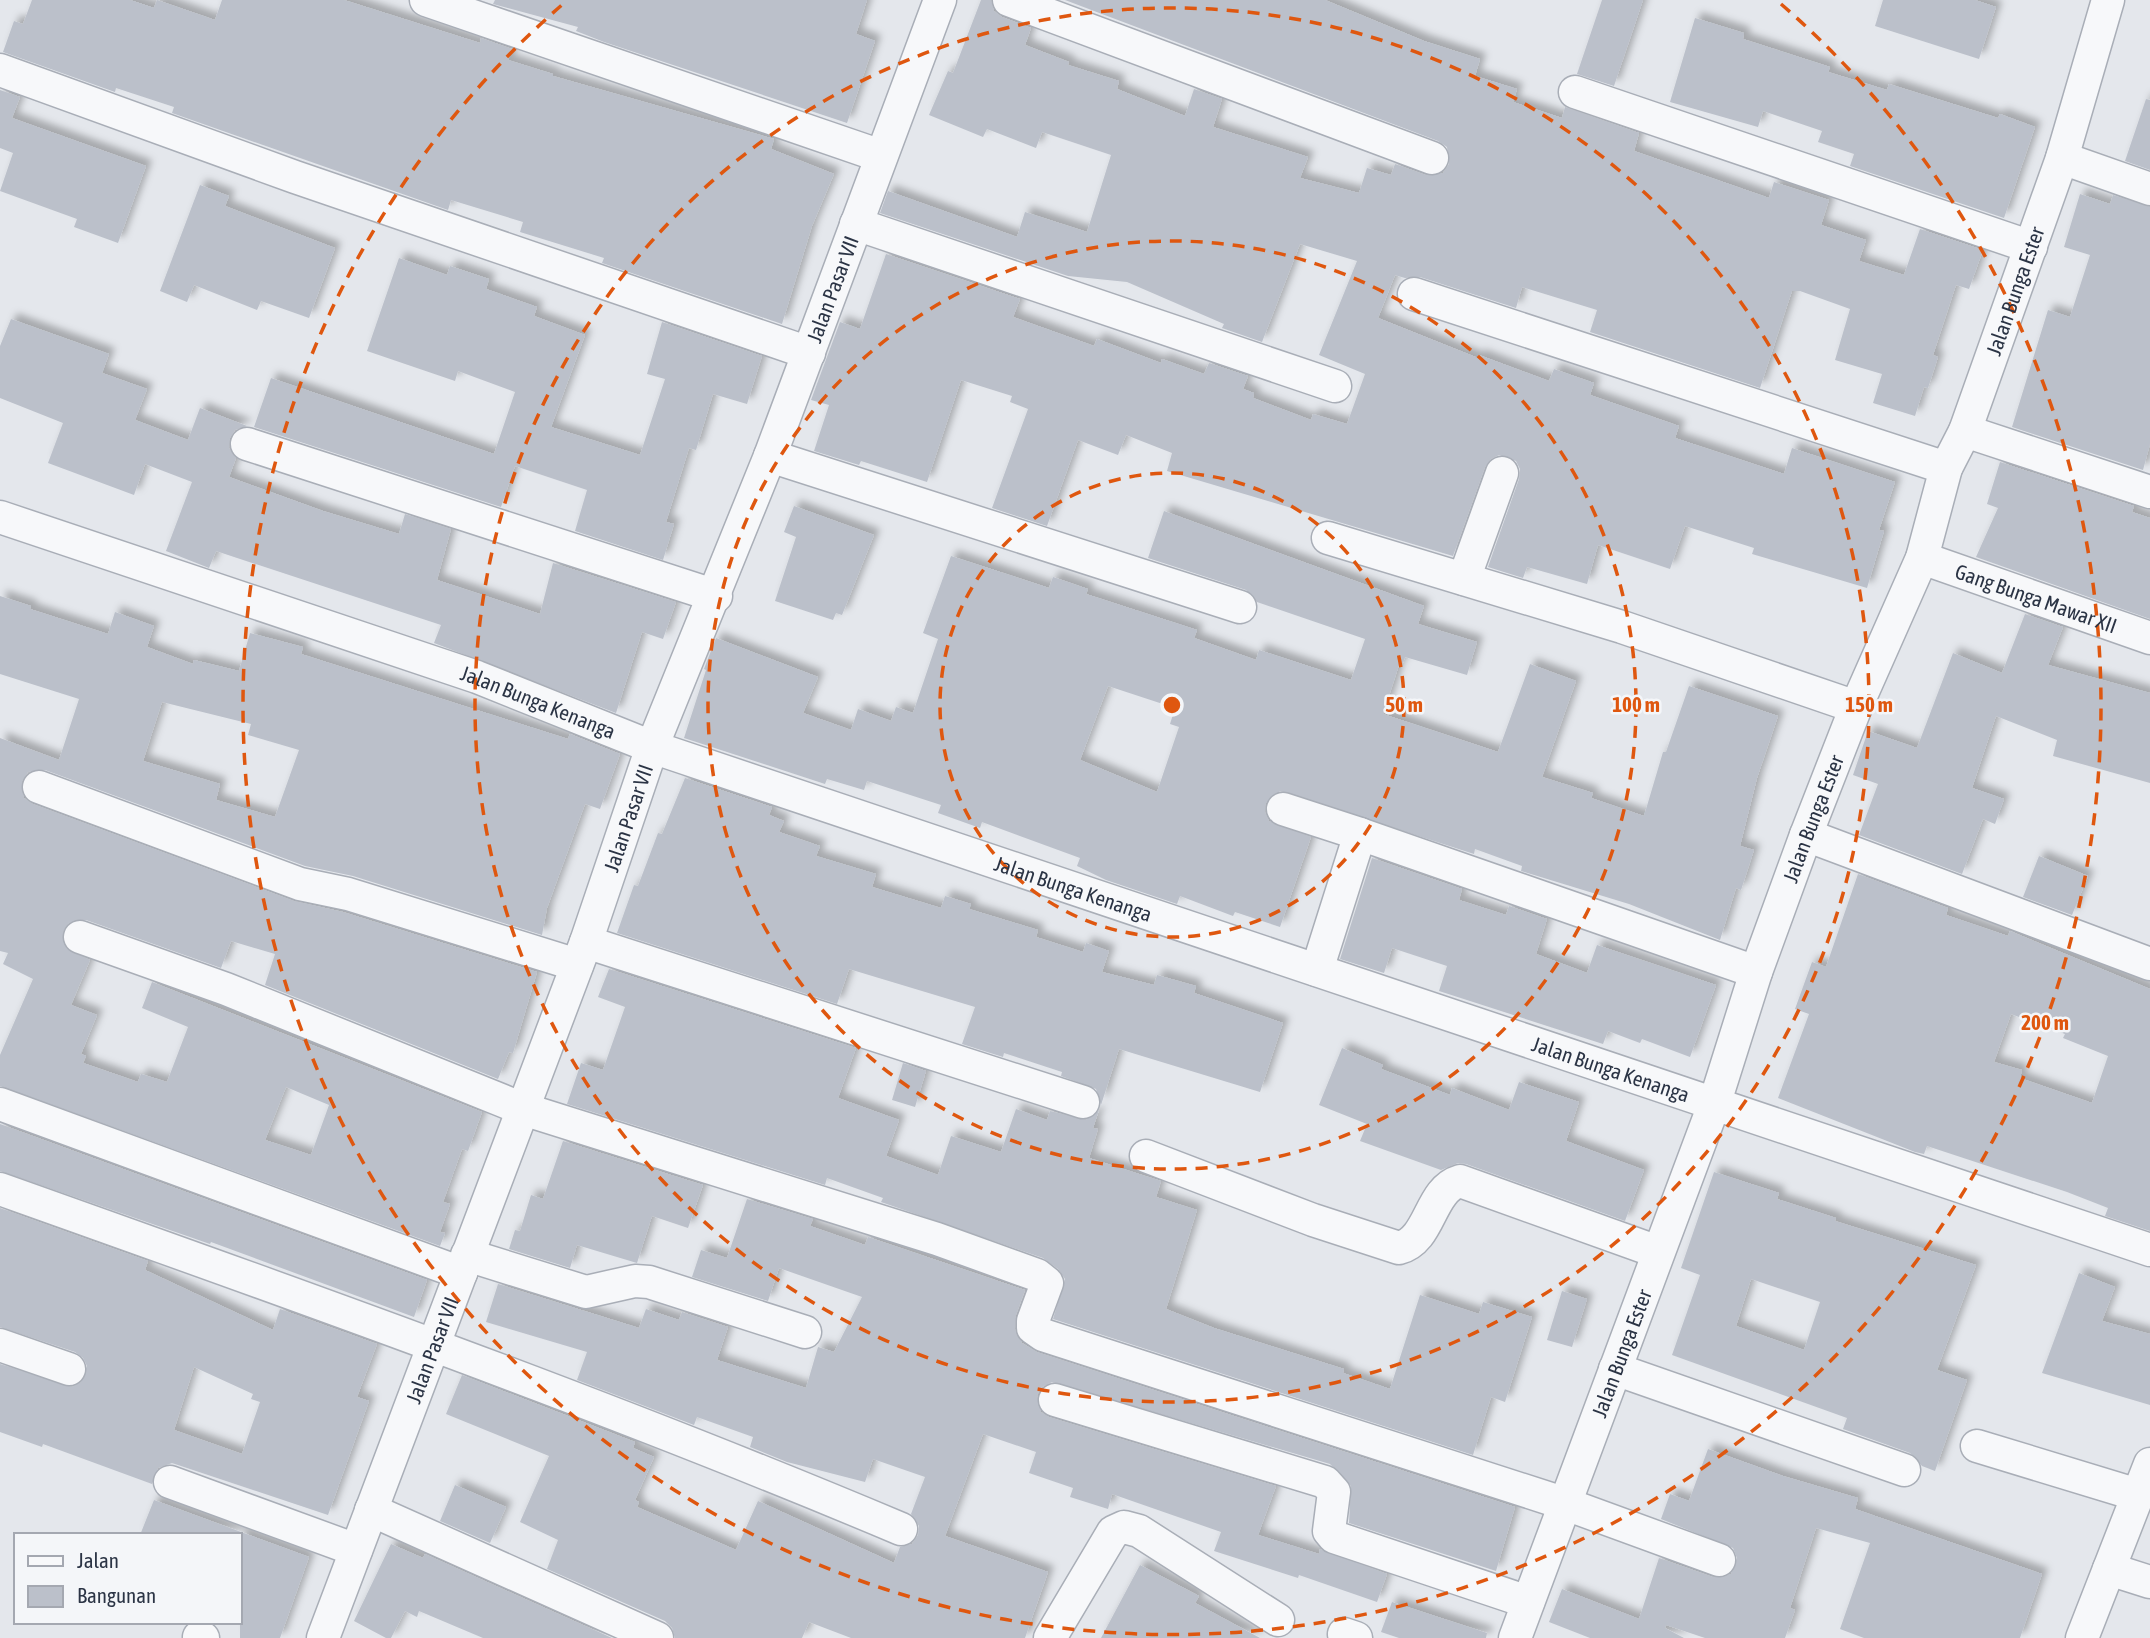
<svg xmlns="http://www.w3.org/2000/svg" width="2150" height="1638" font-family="'Asap Condensed',sans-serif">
  <defs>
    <filter id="shadow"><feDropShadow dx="6" dy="-6" stdDeviation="3.5" flood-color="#0004"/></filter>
  </defs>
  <rect width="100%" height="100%" fill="#e4e7ec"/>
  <g fill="#bbc0ca" fill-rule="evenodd" filter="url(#shadow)">
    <path d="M32 0H130L154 8 157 0 215 20 222 0H344L480 43 481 38 512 49 508 60 553 74V76L774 139 771 149 834 174 812 226 782 324 602 263 604 258 520 232 523 222 451 200 448 210 172 113 174 107 116 88 115 92 3 52 14 21 23 24Z"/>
    <path d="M495 0H867L856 34 875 41 847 123 604 42 576 31 578 27 493 4Z"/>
    <path d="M981 0H991L994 11 1002 17 1031 28 1025 45 1069 62 1068 65 1119 81 1117 89 1185 116 1194 89 1222 99 1213 127 1308 157 1300 178 1359 193 1367 168 1391 175 1395 164 1426 175 1443 173 1449 164 1447 147 1438 141 1065 0H1325L1424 41 1480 59 1475 76 1517 89 1513 102 1562 118 1565 107 1639 133 1634 151 1769 198 1774 182 1829 200 1821 225 1866 240 1859 261 1904 275 1920 229 1983 250 1969 289 1956 285 1933 355 1938 357 1928 388 1924 387 1915 416 1873 403 1882 374 1835 360 1850 309 1800 291H1792L1760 388 1590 332 1597 310 1522 287 1516 308 1420 277 1405 278 1395 275 1378 318 1478 358 1479 355 1549 381 1554 369 1594 383 1590 395 1679 426 1675 438 1784 474 1792 448 1895 482 1879 530 1884 531 1867 588 1752 554 1754 548 1685 526 1670 569 1598 545 1587 584 1527 567 1523 578 1488 567 1519 479 1520 469 1516 461 1499 455 1491 459 1485 467 1453 556 1167 471 1172 453 1126 435 1118 455 1078 440 1047 526 992 508 1028 409 1010 402 1012 396 961 380 927 482 861 461 859 465 814 451 829 405 811 400 840 322 860 329 886 254 1020 299 1013 317 1094 346 1097 339 1161 363 1162 359 1204 374 1209 363 1248 376 1243 389 1254 393 1253 398 1311 420 1313 414 1347 424 1365 374 1319 355 1357 261 1300 244 1262 342 1222 328 1224 324 1127 282 1068 276 880 213 888 191 1017 237 1025 212 1087 232 1111 155 1042 132 1036 148 987 129 983 137 929 115 948 71 953 73Z"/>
    <path d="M1602 0H1643L1614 86 1577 74Z"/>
    <path d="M1883 0H1975L1996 7 1979 59 1875 26Z"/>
    <path d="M1695 18 1744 33 1743 39 1830 67 1828 72 1887 90 1889 84 1998 118 2000 114 2035 127 2004 218 1850 166 1854 154 1818 142 1822 131 1763 111 1758 127 1670 102Z"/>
    <path d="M0 90 20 97 12 118 146 166 118 243 74 227 77 219 0 191 13 153 0 148Z"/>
    <path d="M2146 99 2150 100V170L2125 161Z"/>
    <path d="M200 185 229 196 225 206 335 248 309 318 261 301 257 310 194 285 187 302 160 291Z"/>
    <path d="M2080 194 2110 204 2113 195 2150 207V444L2143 470 2012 427 2048 310 2070 317 2090 255 2064 247Z"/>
    <path d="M399 258 447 275 450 266 489 279 486 289 537 307 534 316 585 335 551 427 640 455 665 379 647 374 662 322 762 356 747 404 713 394 696 450 689 448 666 522 674 524 663 560 575 531 587 490 515 466 501 507 254 427 271 378 494 454 515 392 458 371 455 381 367 351Z"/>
    <path d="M11 319 109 354 102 373 147 389 135 420 188 440 200 408 247 426 235 430 230 438 229 448 236 458 229 477 323 511 399 534 405 514 451 529 437 580 540 614 553 563 676 602 663 639 642 632 616 713 434 643 441 625 216 551 209 568 166 551 192 482 145 464 134 495 48 463 63 423 0 398V346Z"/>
    <path d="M2000 462 2134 506 2132 512 2150 518V619L1976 557 1998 508 1987 504Z"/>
    <path d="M794 506 874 535 842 615 836 613 833 620 775 601 796 537 784 532Z"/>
    <path d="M1164 511 1424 606 1418 624 1477 642 1467 675 1405 657 1403 663 1400 662 1383 714 1498 752 1530 664 1576 681 1542 777 1593 793 1591 798 1644 816 1663 752H1666L1689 686 1778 716 1757 778 1740 846 1754 850 1741 890 1736 888 1720 940 1629 904 1521 871 1522 866 1475 849 1474 854 1280 791 1266 803 1265 812 1269 821 1311 837 1280 927 1235 912 1233 916 1180 896 1177 904 1106 880 1077 866 1080 858 982 822 980 828 938 813 941 805 867 781 864 790 827 779 825 784 684 738 706 670 704 669 716 638 818 677 803 713 851 730 858 709 891 721 896 707 913 713 938 639 923 633 951 556 1049 588 1053 577 1088 589 1086 594 1197 630 1194 638 1256 660 1259 650 1351 680 1365 639 1257 602 1246 590 1148 558ZM1108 686 1175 708 1170 724 1179 727 1157 792 1080 760Z"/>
    <path d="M0 596 31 606 30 609 108 634 115 612 154 626 147 647 193 664 194 660 239 671 250 633 303 647 301 654 568 739 570 734 620 754 600 809 585 804 547 908 542 935 353 876 305 866 45 770 28 772 22 781 24 798 33 804 294 901 343 912 537 972 513 1053 509 1052 498 1079 265 985 275 954 231 941 221 968 86 920 69 923 63 932 67 949 90 960 71 1005 97 1015 81 1054 86 1056 83 1063 138 1082 141 1074 167 1082 188 1027 142 1008 152 982 482 1112 468 1151 462 1149 443 1202 450 1204 440 1232 445 1233 440 1246 0 1086V1055L33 979 3 964 8 953 0 951V738L59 760 79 699 0 674ZM162 702 251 724 248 735 299 750 275 817 216 800 220 784 143 761ZM286 1087 329 1105 311 1155 265 1140Z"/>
    <path d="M2025 614 2063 627 2048 665 2150 693V783L2053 756 2057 740 1996 716 1972 788 2004 799 1995 824 1983 819 1962 874 1859 835 1878 784 1853 775 1868 731 1917 748 1953 653 2002 673Z"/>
    <path d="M685 778 772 807 769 815 784 821 779 832 820 846 816 856 876 874 872 887 941 908 945 896 971 904 969 909 1038 930 1036 937 1083 952 1086 943 1109 951 1102 972 1154 985 1157 975 1196 986 1194 993 1283 1023 1260 1092 1119 1049 1101 1105 1096 1089 1061 1076 1062 1072 1004 1053 1003 1057 962 1044 975 1007 849 969 837 1004 617 933 634 885 638 886 658 833 662 834Z"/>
    <path d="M2039 856 2088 876 2072 915 2023 897Z"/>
    <path d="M1372 858 1462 889 1459 900 1506 915 1509 906 1547 919 1536 954 1587 973 1597 945 1716 985 1690 1057 1642 1039 1640 1043 1608 1031 1603 1044 1439 991 1447 966 1392 948 1384 973 1340 959Z"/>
    <path d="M1858 874 1948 908 1946 915 2008 936 2010 931 2150 989V1231L2105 1216 2108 1208 2067 1192 1927 1146 1924 1154 1915 1152 1778 1098 1809 1014 1795 1009 1812 962 1826 967ZM2011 1014 2065 1034 2063 1038 2108 1056 2092 1103 2020 1078 2022 1070 1994 1062Z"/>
    <path d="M609 969 856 1048 838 1098 899 1120 886 1156 938 1175 951 1136 1001 1152 1016 1109 1047 1120 1050 1111 1086 1120 1099 1110 1093 1128 1098 1129 1089 1158 1161 1181 1156 1197 1197 1210 1166 1309 1214 1328 1344 1369 1343 1373 1390 1389 1420 1295 1479 1314 1483 1302 1532 1317 1505 1402 1491 1397 1473 1455 1053 1319 1065 1279 1058 1269 1043 1258 881 1202 883 1198 827 1178 825 1185 567 1104 581 1063 603 1070 625 1007 598 997Z"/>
    <path d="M1342 1048 1383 1065 1381 1069 1450 1095 1452 1088 1509 1110 1519 1082 1579 1102 1566 1141 1644 1170 1625 1221 1466 1164 1458 1163 1441 1170 1360 1141 1367 1124 1319 1105Z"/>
    <path d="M903 1063 926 1071 915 1107 892 1100Z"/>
    <path d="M0 1124 427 1280 414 1317 211 1242 210 1244 0 1171Z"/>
    <path d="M563 1141 703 1185 688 1228 652 1216 637 1263 577 1245 570 1268 509 1249 515 1230 520 1231 531 1195 543 1199Z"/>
    <path d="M1714 1172 1779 1193 1777 1199 1836 1218 1835 1221 1976 1265 1937 1370 1967 1380 1935 1471 1922 1466 1910 1453 1843 1429 1847 1418 1672 1355 1700 1275 1681 1268ZM1751 1279 1820 1302 1804 1350 1736 1326Z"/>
    <path d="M747 1199 813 1219 810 1226 865 1245 868 1237 1025 1290 1016 1315 1015 1329 1022 1343 1037 1352 1515 1507 1496 1571 1349 1523 1351 1486 1330 1464 1052 1382 1042 1387 1037 1395 1041 1412 1049 1417 1276 1486 1258 1535 1319 1554 1320 1549 1387 1574 1377 1602 1299 1575 1298 1578 1214 1551 1221 1532 1112 1494 1108 1509 1070 1497 1073 1488 1029 1473 1036 1452 983 1434 945 1536 1048 1572 1025 1638H851L809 1622 802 1638H675L672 1628 665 1621 547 1569 558 1540 520 1522 549 1456 446 1414 462 1375 635 1442 633 1448 654 1457 635 1500 639 1502 637 1507 736 1550 758 1501 894 1563 900 1547 912 1544 918 1535 919 1526 911 1514 925 1477 873 1459 865 1482 787 1462 750 1447 753 1437 697 1417 694 1425 577 1380 587 1352 486 1322 498 1284 639 1328 646 1309 679 1320 682 1312 728 1327 717 1360 806 1388 818 1347 834 1352 862 1297 779 1268 768 1301 692 1277 701 1250 727 1258Z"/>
    <path d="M0 1208 148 1261 145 1270 273 1330 280 1309 377 1344 357 1397 369 1401 328 1515 172 1463 158 1468 152 1484 43 1444 42 1447 0 1432V1364L72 1387 81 1382 87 1366 83 1358 75 1352 0 1327ZM194 1367 253 1394 251 1399 260 1402 242 1454 174 1430Z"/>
    <path d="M2079 1273 2115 1287 2102 1321 2150 1334V1405L2042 1373Z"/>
    <path d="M1562 1291 1587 1299 1572 1347 1547 1340Z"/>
    <path d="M1708 1449 1783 1476 1858 1498 1855 1509 2042 1574 2020 1638H1864L1840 1629 1870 1543 1816 1528 1790 1608 1795 1610 1785 1638H1705L1666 1625 1665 1628 1684 1638H1590L1549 1622 1562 1589 1639 1619 1659 1558 1713 1577 1731 1574 1737 1558 1733 1548 1661 1519 1670 1494 1689 1501Z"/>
    <path d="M455 1485 506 1507 490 1543 440 1521Z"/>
    <path d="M154 1500 309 1557 280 1638H240V1535H140Z"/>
    <path d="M391 1544 423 1558 425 1554 612 1638H483L419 1611 417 1617 405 1611 391 1638H386L354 1621Z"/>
    <path d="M1140 1565 1199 1596 1195 1603 1260 1638H1101Z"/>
    <path d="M1392 1602 1487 1633 1486 1638H1399L1381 1632Z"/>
  </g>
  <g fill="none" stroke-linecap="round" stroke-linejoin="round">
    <defs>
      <g id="minor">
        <path d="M426 0 881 156"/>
        <path d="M1009 0 1432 158"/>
        <path d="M0 70 295 177 809 353"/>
        <path d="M1575 92 2031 247"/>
        <path d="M2062 158 2150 189"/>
        <path d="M856 224 1335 386"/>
        <path d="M1414 294 1946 468"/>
        <path d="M1965 431 2150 492"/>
        <path d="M247 444 716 596"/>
        <path d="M770 456 1240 607"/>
        <path id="s1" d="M0 517 477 677 652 747 2150 1250"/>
        <path d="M1328 538 1622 627 1856 707"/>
        <path id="s2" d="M1922 558 2150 638"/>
        <path d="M1464 579 1502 473"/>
        <path d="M39 787 300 884 348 894 577 965"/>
        <path d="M1283 809 1360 834"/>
        <path d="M1806 835 2150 964"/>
        <path d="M80 937 226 989 523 1109 937 1239 1037 1275 1047 1283 1033 1321V1328L1043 1335 1563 1503 1719 1560"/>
        <path d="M586 942 1083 1102"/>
        <path d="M1317 970 1360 834 1756 972"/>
        <path d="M0 1104 461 1273"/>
        <path d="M1146 1156 1313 1220 1399 1248C1431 1240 1429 1190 1460 1181L1658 1252"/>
        <path d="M0 1189C304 1297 604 1404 901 1529"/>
        <path d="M467 1255 586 1292 635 1281 649 1282 805 1332"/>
        <path d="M0 1345 69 1369"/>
        <path d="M1615 1369 1904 1470"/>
        <path d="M1055 1400 1325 1482 1334 1492 1329 1531 1334 1537 1528 1602"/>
        <path d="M1977 1446 2138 1495"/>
        <path d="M170 1482 356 1550"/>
        <path d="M371 1510 657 1638"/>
        <path d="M2109 1569 2150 1582"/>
        <path d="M1344 1634 1356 1638"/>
        <path d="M199 1637 203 1638"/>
        <path id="s3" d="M323 1638 586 942 652 747 770 456 940 0"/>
        <path d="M1050 1638 1113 1532 1124 1527 1139 1531 1278 1620"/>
        <path id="s4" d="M1515 1638 1715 1102 1756 972 1806 835 1856 707 1922 558 1946 468 1965 431 2062 158 2108 0"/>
        <path d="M2082 1638 2150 1464"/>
      </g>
    </defs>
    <use href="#minor" stroke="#a9aeb7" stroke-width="35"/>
    <use href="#minor" stroke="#f7f8fa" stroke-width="32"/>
  </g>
  <g fill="none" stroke="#df570f" stroke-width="3.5" stroke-dasharray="12 9">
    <circle cx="1172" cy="705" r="232"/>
    <circle cx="1172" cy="705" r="464"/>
    <circle cx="1172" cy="705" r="697"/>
    <path d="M1781 4A929 929 0 1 1 563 4"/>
  </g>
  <g text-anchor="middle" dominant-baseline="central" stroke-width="5" stroke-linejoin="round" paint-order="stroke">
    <g font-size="21" fill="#2b3445" stroke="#f4f6f9">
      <text stroke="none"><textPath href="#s3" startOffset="1442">Jalan Pasar VII</textPath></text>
      <text stroke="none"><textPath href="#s4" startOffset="1438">Jalan Bunga Ester</textPath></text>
      <text stroke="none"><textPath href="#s2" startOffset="121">Gang Bunga Mawar XII</textPath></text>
      <text stroke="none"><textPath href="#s1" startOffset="569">Jalan Bunga Kenanga</textPath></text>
      <text stroke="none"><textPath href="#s3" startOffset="875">Jalan Pasar VII</textPath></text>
      <text stroke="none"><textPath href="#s4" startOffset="872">Jalan Bunga Ester</textPath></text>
      <text stroke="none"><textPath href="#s1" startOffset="1136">Jalan Bunga Kenanga</textPath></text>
      <text stroke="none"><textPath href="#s1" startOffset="1703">Jalan Bunga Kenanga</textPath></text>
      <text stroke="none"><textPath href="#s3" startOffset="308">Jalan Pasar VII</textPath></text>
      <text stroke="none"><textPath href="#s4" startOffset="304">Jalan Bunga Ester</textPath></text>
    </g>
  </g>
  <circle cx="1172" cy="705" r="10" fill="#df570f" stroke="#f4f6f9" stroke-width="3.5"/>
  <g font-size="21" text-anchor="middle" font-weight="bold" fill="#df570f" stroke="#f4f6f9" stroke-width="5" stroke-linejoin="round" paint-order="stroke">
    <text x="1404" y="712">50 m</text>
    <text x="1636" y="712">100 m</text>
    <text x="1869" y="712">150 m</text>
    <text x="2045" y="1030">200 m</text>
  </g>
  <rect x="14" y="1533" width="228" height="91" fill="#f4f6f9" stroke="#a4a8b1" stroke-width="2"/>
  <rect x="28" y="1556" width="35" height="10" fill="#f7f8fa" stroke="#a4a8b1" stroke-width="2"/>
  <text x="77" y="1568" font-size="21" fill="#2b3445">Jalan</text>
  <rect x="28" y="1586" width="35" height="21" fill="#bbc0ca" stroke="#a4a8b1" stroke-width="2"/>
  <text x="77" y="1603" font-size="21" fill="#2b3445">Bangunan</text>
</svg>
